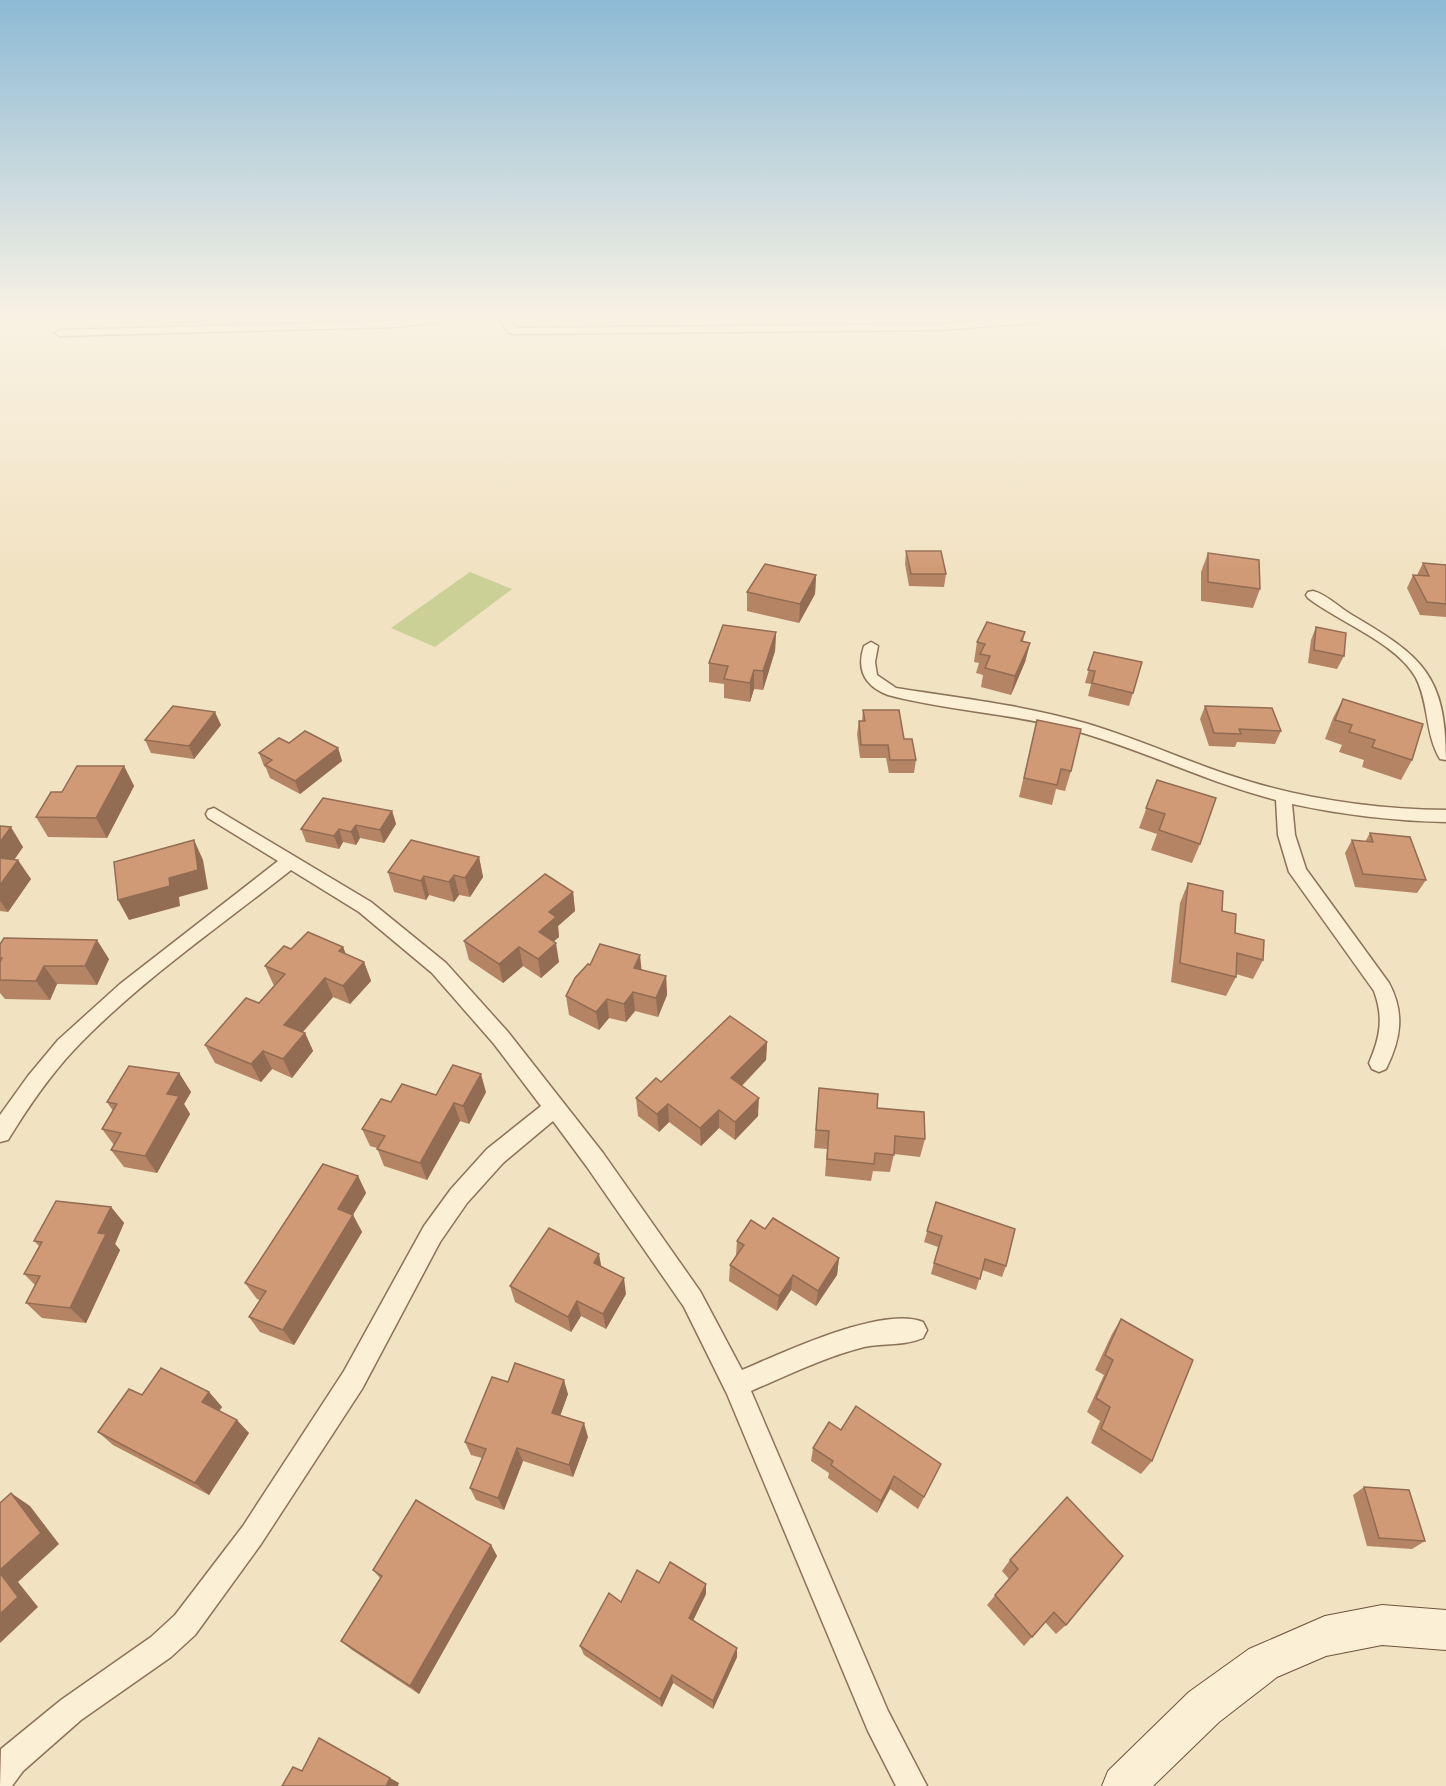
<svg xmlns="http://www.w3.org/2000/svg" width="1446" height="1786" font-family="'PT Serif',serif">
  <rect width="100%" height="100%" fill="#f1e2c2"/>
  <path fill="#cad096" d="M470 572 512 589 435 647 391 628Z"/>
  <g fill="none" stroke-linecap="round" stroke-linejoin="round">
    <defs>
      <g id="street">
        <path d="M420 318H451L446 321 394 327 60 336 55 333 60 330 394 321Z"/>
        <path d="M498 318H508L516 328 940 324 1019 318H1062L1057 321 940 330 513 334 509 333Z"/>
        <path d="M1313 591C1326 594 1340 608 1352 615 1422 656 1446 675 1446 760L1440 759C1425 734 1429 703 1416 678 1397 643 1339 622 1308 598L1306 595 1308 592Z"/>
        <path d="M871 642 878 646 875 662 877 675 896 688C959 698 1023 705 1085 723 1133 737 1179 758 1226 774 1296 798 1372 809 1446 810V822C1394 821 1343 815 1292 804L1295 835 1306 869 1389 983C1405 1013 1401 1039 1386 1069L1379 1072 1372 1069 1369 1063C1380 1038 1384 1018 1374 991L1289 872 1278 835 1276 800C1206 782 1142 749 1072 730 1012 713 948 711 888 695 865 686 856 670 864 646Z"/>
        <path d="M214 808 371 902 446 963 508 1032 603 1153 700 1291 742 1370C782 1353 883 1305 923 1322L927 1330 923 1338C905 1346 884 1343 864 1347 825 1357 788 1375 751 1391L888 1711 927 1786H896L868 1731 727 1394 684 1307 587 1167 553 1121 503 1163 467 1203 440 1242 362 1389 261 1544 195 1635 171 1657 81 1720 23 1771 12 1786H0L1 1749 61 1700 151 1637 175 1615 243 1526 344 1371 424 1226 451 1189 487 1149 541 1106 494 1044 432 973 359 912 291 870C218 928 137 983 73 1051 48 1078 27 1109 8 1140L0 1142V1115L28 1076 58 1040 120 984 278 861 208 818 206 814 208 810Z"/>
      </g>
      <path id="secondary" d="M1382 1605 1446 1610V1650L1382 1645 1326 1656 1277 1677 1219 1722 1153 1786H1102L1108 1771 1189 1692 1249 1649 1325 1616Z"/>
    </defs>
    <use href="#street" stroke="#8c7258" stroke-width="3"/>
    <use href="#secondary" stroke="#6e533b" stroke-width="2"/>
    <use href="#street" fill="#fbefd6" fill-rule="evenodd"/>
    <use href="#secondary" fill="#fbefd6" fill-rule="evenodd"/>
  </g>
  <g fill="#b48465">
    <path d="M165 318H222L196 324 171 325Z"/>
    <path d="M906 551 946 574 944 587 909 586 905 564Z"/>
    <path d="M1208 553 1260 589 1253 608 1201 601V572Z"/>
    <path d="M1423 563 1446 565V617L1420 615 1407 588 1413 575H1417Z"/>
    <path d="M816 575 815 594 799 623 747 611V592Z"/>
    <path d="M1316 627 1344 656 1337 669 1308 663 1311 640Z"/>
    <path d="M776 632 775 651 763 690 754 689 750 702 724 698V684L709 682V663Z"/>
    <path d="M1025 632 1023 641 1030 643 1025 662 1011 695 981 687 983 675 976 673 979 663 974 662 977 642Z"/>
    <path d="M1094 652 1133 693 1129 706 1088 696 1091 684 1085 683Z"/>
    <path d="M1343 699 1412 760 1401 780 1362 767 1364 760 1339 752 1342 745 1325 739 1333 718Z"/>
    <path d="M1205 706 1281 731 1275 744 1237 742 1235 747 1209 746 1200 719Z"/>
    <path d="M863 710 904 739 916 760 914 773H889L886 758H860L857 734 859 721H862Z"/>
    <path d="M1037 720 1071 771 1065 791 1056 789 1052 805 1019 797Z"/>
    <path d="M221 725 194 759 151 753 145 740Z"/>
    <path d="M289 743 338 748 342 761 300 794 270 778 266 768 264 766 259 753Z"/>
    <path d="M124 766 134 786 107 838 48 837 36 817 62 792Z"/>
    <path d="M1157 780 1200 844 1192 863 1151 850 1157 834 1139 828Z"/>
    <path d="M392 811 396 824 384 843 360 838 356 845 343 842 339 849 306 842 301 829Z"/>
    <path d="M0 826 23 847 14 860 31 879 8 912 0 911Z"/>
    <path d="M1370 833 1426 880 1417 893 1355 887 1345 853 1352 840 1365 842Z"/>
    <path d="M479 857 483 877 470 897 459 895 454 902 429 895 426 900 394 892 388 872Z"/>
    <path d="M1188 883 1222 911 1235 933 1263 960 1253 979 1236 974V977L1226 996 1171 982 1180 903Z"/>
    <path d="M573 892 575 911 558 926 559 937 553 942 559 962 541 978 523 966 503 983 469 960 464 941Z"/>
    <path d="M0 944 109 959 97 985 57 984 50 1000 5 999 0 993Z"/>
    <path d="M343 947 346 954 364 962 371 981 350 1004 333 997 303 1032 305 1033 313 1051 292 1078 272 1069 261 1082 215 1063 205 1045 259 1003 274 986 265 966 291 949Z"/>
    <path d="M590 965 642 970 666 976 667 995 658 1017 635 1011 626 1022 609 1018 599 1030 569 1015 566 996Z"/>
    <path d="M767 1042 766 1060 742 1086 758 1116 735 1140 719 1128 701 1146 669 1122 659 1132 638 1116 636 1098 661 1082Z"/>
    <path d="M179 1073 191 1092 184 1104 190 1114 157 1173 124 1167 111 1150 114 1145 102 1129 113 1111 107 1102Z"/>
    <path d="M819 1088 877 1108 925 1139 920 1157 894 1154 890 1172 873 1171 871 1181 825 1176 827 1149 814 1148Z"/>
    <path d="M486 1092 469 1124 460 1121 427 1180 384 1166 377 1148 370 1146 362 1129 391 1102 436 1095Z"/>
    <path d="M358 1176 366 1193 353 1215 362 1232 294 1345 260 1332 249 1317 260 1300 257 1299 245 1283Z"/>
    <path d="M936 1202 1006 1266 1002 1277 982 1270 976 1290 931 1274 938 1247 924 1242Z"/>
    <path d="M111 1207 124 1223 115 1244 120 1250 86 1323 42 1318 26 1303 35 1285 24 1274 39 1246 34 1241Z"/>
    <path d="M765 1229 839 1258 837 1275 816 1306 791 1290 777 1311 729 1281 730 1265 736 1255 737 1241Z"/>
    <path d="M510 1286 626 1294 606 1329 581 1316 571 1332 515 1302Z"/>
    <path d="M1121 1319 1152 1461 1141 1474 1091 1443 1100 1421 1087 1412 1104 1375 1095 1370 1112 1334Z"/>
    <path d="M508 1382 568 1394 560 1416 588 1437 573 1477 523 1461 504 1510 476 1500 470 1488 482 1458 471 1455 465 1442Z"/>
    <path d="M209 1392 222 1407 219 1411 249 1433 209 1495 113 1445 98 1432 142 1395Z"/>
    <path d="M841 1430 935 1476 918 1509 890 1489 877 1513 828 1478 829 1473 811 1461 813 1448Z"/>
    <path d="M1364 1487 1425 1541 1412 1549 1367 1546 1353 1495Z"/>
    <path d="M491 1545 497 1556 419 1694 352 1650 341 1641 380 1578 373 1570Z"/>
    <path d="M1010 1560 1066 1625 1056 1634 1045 1622 1024 1646 987 1605 1009 1579 1002 1571Z"/>
    <path d="M659 1583 706 1594 693 1620 737 1657 713 1709 673 1683 662 1707 584 1655 580 1646Z"/>
  </g>
  <g fill="#926c53">
    <path d="M194 318H222L196 324Z"/>
    <path d="M236 318H258L238 323Z"/>
    <path d="M816 575 815 594 799 623 800 604Z"/>
    <path d="M776 632 775 651 763 690V671Z"/>
    <path d="M1030 643 1025 662 1011 695 1015 676Z"/>
    <path d="M754 670V689L750 702V683Z"/>
    <path d="M215 712 221 725 194 759 189 746Z"/>
    <path d="M338 748 342 761 300 794 295 781Z"/>
    <path d="M124 766 134 786 107 838 96 818Z"/>
    <path d="M392 811 396 824 384 843 380 830Z"/>
    <path d="M356 825 360 838 356 845 351 832Z"/>
    <path d="M11 827 23 847 2 877 0 874V842Z"/>
    <path d="M339 829 343 842 339 849 334 836Z"/>
    <path d="M194 840 203 860 208 889 179 897 180 906 129 920 118 900 169 878Z"/>
    <path d="M479 857 483 877 470 897 465 878Z"/>
    <path d="M18 860 31 879 8 912 0 901V885Z"/>
    <path d="M454 875 459 895 454 902 449 882Z"/>
    <path d="M424 876 429 895 426 900 421 881Z"/>
    <path d="M573 892 575 911 558 926 559 937 542 951 539 932 549 912Z"/>
    <path d="M97 940 109 959 97 985 85 966Z"/>
    <path d="M556 943 559 962 541 978 538 959Z"/>
    <path d="M343 947 350 966 339 951Z"/>
    <path d="M519 947 523 966 503 983 499 964Z"/>
    <path d="M640 955 642 974 634 968Z"/>
    <path d="M364 962 371 981 350 1004 343 986Z"/>
    <path d="M44 966 57 984 50 1000 36 981Z"/>
    <path d="M666 976 667 995 658 1017 656 998Z"/>
    <path d="M325 978 333 997 293 1043 284 1025Z"/>
    <path d="M633 992 635 1011 626 1022 624 1004Z"/>
    <path d="M607 999 609 1018 599 1030 596 1012Z"/>
    <path d="M305 1033 313 1051 292 1078 283 1059Z"/>
    <path d="M767 1042 766 1060 731 1096V1078Z"/>
    <path d="M263 1051 272 1069 261 1082 251 1064Z"/>
    <path d="M179 1073 191 1092 184 1104 190 1114 157 1173 145 1156 167 1094Z"/>
    <path d="M481 1074 486 1092 469 1124 463 1106Z"/>
    <path d="M759 1098 758 1116 735 1140V1122Z"/>
    <path d="M454 1103 460 1121 427 1180 420 1163Z"/>
    <path d="M668 1104 669 1122 659 1132 657 1114Z"/>
    <path d="M719 1110V1128L701 1146 700 1128Z"/>
    <path d="M358 1176 366 1193 346 1226 338 1209Z"/>
    <path d="M111 1207 124 1223 115 1244 120 1250 86 1323 70 1308 98 1233Z"/>
    <path d="M353 1215 362 1232 294 1345 283 1330Z"/>
    <path d="M599 1254 602 1270 594 1263Z"/>
    <path d="M839 1258 837 1275 816 1306 818 1291Z"/>
    <path d="M793 1275 791 1290 777 1311 779 1296Z"/>
    <path d="M624 1278 626 1294 606 1329 603 1314Z"/>
    <path d="M577 1301 581 1316 571 1332 568 1317Z"/>
    <path d="M564 1380 568 1394 556 1427 552 1413Z"/>
    <path d="M209 1392 222 1407 215 1416 202 1402Z"/>
    <path d="M237 1420 249 1433 209 1495 195 1483Z"/>
    <path d="M584 1423 588 1437 573 1477 569 1465Z"/>
    <path d="M517 1448 523 1461 504 1510 498 1498Z"/>
    <path d="M894 1476 890 1489 877 1513 881 1501Z"/>
    <path d="M11 1493 30 1506 59 1544 18 1582 38 1607 0 1643V1570Z"/>
    <path d="M491 1545 497 1556 419 1694 410 1686Z"/>
    <path d="M706 1584V1594L690 1627 689 1618Z"/>
    <path d="M737 1648V1657L713 1709V1701Z"/>
    <path d="M672 1675 673 1683 662 1707 660 1699Z"/>
    <path d="M319 1738 399 1783 398 1786H386Z"/>
  </g>
  <g fill="#d19a76" stroke="#926c53" stroke-width="1.5">
    <path d="M906 551H941L946 574H911Z"/>
    <path d="M1208 553 1259 560 1260 589 1208 582Z"/>
    <path d="M1423 563 1446 565V604L1427 602 1413 575 1429 576Z"/>
    <path d="M765 564 816 575 800 604 747 592Z"/>
    <path d="M987 622 1025 632 1021 641 1030 643 1015 676 985 668 990 656 980 654 985 644 977 642Z"/>
    <path d="M723 625 776 632 763 671 754 670 750 683 724 679 728 666 709 663Z"/>
    <path d="M1316 627 1346 633 1344 656 1314 650Z"/>
    <path d="M1094 652 1142 662 1133 693 1092 683 1095 671 1088 670Z"/>
    <path d="M1343 699 1423 724 1412 760 1372 747 1375 740 1349 732 1352 725 1335 720Z"/>
    <path d="M173 706 215 712 189 746 145 740Z"/>
    <path d="M1205 706 1272 708 1281 731 1239 729 1241 734 1214 733Z"/>
    <path d="M863 710H899L904 739H912L916 760H890L888 745H861L859 721H865Z"/>
    <path d="M1037 720 1081 729 1071 771 1061 769 1057 785 1024 778Z"/>
    <path d="M305 731 338 748 295 781 265 765 272 760 259 753 279 738 289 743Z"/>
    <path d="M77 766H124L96 818 36 817 51 792H62Z"/>
    <path d="M1157 780 1216 798 1200 844 1159 830 1165 814 1146 808Z"/>
    <path d="M323 798 392 811 380 830 356 825 351 832 339 829 334 836 301 829Z"/>
    <path d="M0 826 11 827 0 842Z"/>
    <path d="M1370 833 1410 837 1426 880 1363 874 1352 840 1373 842Z"/>
    <path d="M194 840 198 870 169 878 170 886 118 900 114 862Z"/>
    <path d="M411 840 479 857 465 878 454 875 449 882 424 876 421 881 388 872Z"/>
    <path d="M0 858 18 860 0 885Z"/>
    <path d="M545 874 573 892 549 912 556 917 539 932 556 943 538 959 519 947 499 964 464 941Z"/>
    <path d="M1188 883 1223 891 1222 911 1236 914 1235 933 1264 940 1263 960 1237 953 1236 977 1180 963Z"/>
    <path d="M308 932 343 947 339 951 364 962 343 986 325 978 284 1025 305 1033 283 1059 263 1051 251 1064 205 1045 246 998 259 1003 285 974 265 966 284 946 291 949Z"/>
    <path d="M4 938 97 940 85 966H44L36 981 0 980V962L2 958H0V944Z"/>
    <path d="M600 944 640 955 634 968 666 976 656 998 633 992 624 1004 607 999 596 1012 566 996 575 978 588 964 590 965Z"/>
    <path d="M730 1016 767 1042 731 1078 759 1098 735 1122 719 1110 700 1128 668 1104 657 1114 636 1098 656 1078 661 1082Z"/>
    <path d="M453 1065 481 1074 463 1106 454 1103 420 1163 377 1149 385 1136 362 1129 381 1099 391 1102 402 1084 436 1095Z"/>
    <path d="M129 1066 179 1073 167 1094 179 1096 145 1156 111 1150 121 1133 102 1129 117 1104 107 1102Z"/>
    <path d="M819 1088 878 1094 877 1108 924 1112 925 1139 895 1136 894 1155 875 1153 874 1164 827 1159 829 1131 816 1130Z"/>
    <path d="M323 1164 358 1176 338 1209 353 1215 283 1330 249 1317 266 1291 245 1283Z"/>
    <path d="M56 1201 111 1207 98 1233 106 1234 70 1308 26 1303 40 1276 24 1274 42 1242 34 1241Z"/>
    <path d="M936 1202 1015 1229 1006 1266 985 1259 980 1279 934 1263 942 1236 927 1231Z"/>
    <path d="M773 1218 839 1258 818 1291 793 1275 779 1296 730 1265 744 1245 737 1241 751 1220 765 1229Z"/>
    <path d="M549 1228 599 1254 594 1263 624 1278 603 1314 577 1301 568 1317 510 1286Z"/>
    <path d="M1121 1319 1193 1360 1152 1461 1101 1429 1110 1407 1096 1398 1113 1360 1105 1355Z"/>
    <path d="M515 1363 564 1380 552 1413 584 1423 569 1465 517 1448 498 1498 470 1488 486 1449 465 1442 492 1377 508 1382Z"/>
    <path d="M161 1368 209 1392 202 1402 237 1420 195 1483 98 1432 129 1389 142 1395Z"/>
    <path d="M856 1406 941 1464 924 1497 894 1476 881 1501 831 1465 833 1461 813 1448 829 1422 841 1430Z"/>
    <path d="M1364 1487 1409 1490 1425 1541 1379 1538Z"/>
    <path d="M11 1493 41 1533 0 1570V1503Z"/>
    <path d="M1067 1497 1123 1556 1066 1625 1054 1612 1032 1637 995 1595 1018 1569 1010 1560Z"/>
    <path d="M416 1500 491 1545 410 1686 341 1641 382 1576 373 1570Z"/>
    <path d="M670 1562 706 1584 689 1618 737 1648 713 1701 672 1675 660 1699 580 1646 609 1593 621 1602 637 1570 659 1583Z"/>
    <path d="M0 1573 18 1597 0 1614Z"/>
    <path d="M319 1738 390 1778 386 1786H282L293 1767 302 1771Z"/>
  </g>
  <linearGradient id="sky" x2="0" y2="1"><stop stop-color="#8dbad5"/><stop offset="0.56" stop-color="#f9f2e4"/><stop offset="1" stop-color="#f9f2e4" stop-opacity="0"/></linearGradient>
  <rect width="1446" height="568" fill="url(#sky)"/>
</svg>
